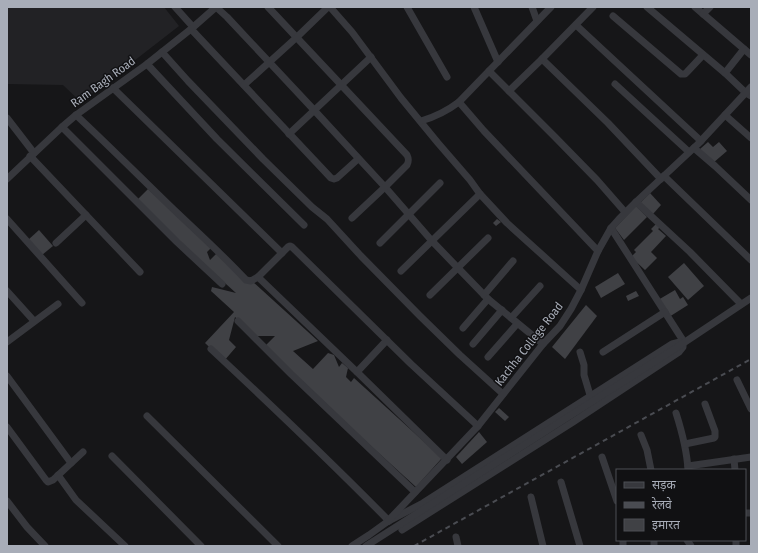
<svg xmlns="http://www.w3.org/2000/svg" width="758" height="553" font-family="'Fira Sans Condensed','Noto Sans Devanagari',sans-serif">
  <rect width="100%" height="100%" fill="#161618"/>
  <path fill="#222225" d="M7 7H164L179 26 81 102 63 85 7 84Z"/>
  <g fill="#404145">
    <path d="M708 142 713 147 719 142 727 151 713 163 700 149Z"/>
    <path d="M148 189 212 247 207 252 210 260 219 251 318 341 293 351 313 369 328 353 334 355 339 367 342 363 348 368 346 377 351 382 354 378 442 458 416 487 263 348 275 336H256L235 317 229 340 236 347 224 361 205 343 234 312 211 291 212 287 236 293 135 202Z"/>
    <path d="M650 193 661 205 653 214 640 203Z"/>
    <path d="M636 206 647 217 624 240 615 228Z"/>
    <path d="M497 219 501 222 496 226 493 223Z"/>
    <path d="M658 222 662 226 658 229 666 236 651 252 657 258 645 270 631 257 636 252 634 250 653 231 651 229Z"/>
    <path d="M39 230 53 246 42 255 28 240Z"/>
    <path d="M684 263 704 286 688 300 668 277Z"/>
    <path d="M618 273 625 284 601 298 595 287Z"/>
    <path d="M675 290 680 299 683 297 688 305 669 317 658 300Z"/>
    <path d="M636 291 639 296 628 301 626 296Z"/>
    <path d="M586 305 597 316 565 359 552 347Z"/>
    <path d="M499 408 509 417 505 421 495 412Z"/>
    <path d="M479 432 487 442 462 464 456 457Z"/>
  </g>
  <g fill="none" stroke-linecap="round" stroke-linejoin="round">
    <g stroke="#37383d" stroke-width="7">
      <path d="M175 7 193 27"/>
      <path d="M216 7 227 17 314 110 385 187 432 241 458 268 488 299 543 344"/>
      <path d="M268 7 407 155C409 159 409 161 407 165L385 187 352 218"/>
      <path d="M330 7 352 32 401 98 438 143 470 180 480 194 507 223 581 290"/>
      <path d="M407 7 447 77"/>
      <path d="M474 7 498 62"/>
      <path d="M532 7 537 21"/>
      <path d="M551 7 459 102 484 131 598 251"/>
      <path d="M647 7 725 73 746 93 751 96"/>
      <path d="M695 7 751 55"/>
      <path d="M703 14 710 7"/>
      <path d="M613 16 681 74H685L687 72 703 55"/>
      <path d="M576 25 701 141"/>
      <path d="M191 29 331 178 334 179 337 178 358 159"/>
      <path d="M162 52 188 81 263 159 312 207 327 219 361 256 420 316 460 355 503 394"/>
      <path d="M542 59 608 123 661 179"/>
      <path d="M147 64 217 139 304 225"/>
      <path d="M489 71 555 137 597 180 625 212"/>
      <path d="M725 73 744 49"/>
      <path d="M615 84 689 152"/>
      <path d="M244 85 297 37 328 7"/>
      <path d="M113 88 282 253"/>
      <path d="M509 91 542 59 593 7"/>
      <path d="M76 115C108 145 138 175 169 205 195 230 221 253 246 280L251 281 258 277 288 247 290 246 292 247 411 364 478 426"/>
      <path d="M725 115 751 138"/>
      <path d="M7 118 34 153"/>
      <path d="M421 121C435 117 447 111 459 102"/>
      <path d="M62 127 177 242 222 284"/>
      <path d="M289 134 371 57"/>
      <path d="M694 148 715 166 751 200"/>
      <path d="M30 156 140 272"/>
      <path d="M664 176 751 260"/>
      <path d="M7 179 62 127 76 115 147 64 191 29 216 7"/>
      <path d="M636 202 690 252 741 304"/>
      <path d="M7 219 82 303"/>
      <path d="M611 228 684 342"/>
      <path d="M56 243 86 215"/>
      <path d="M380 243 440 183"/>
      <path d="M401 271 480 194"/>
      <path d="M258 277 357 372 447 460"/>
      <path d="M7 291 34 321"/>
      <path d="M430 295 488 238"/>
      <path d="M484 295 513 261"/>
      <path d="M511 318 540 286"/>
      <path d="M238 321 291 374 415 492"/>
      <path d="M463 328 488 299"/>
      <path d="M7 342 58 304"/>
      <path d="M473 344 502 310"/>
      <path d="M211 349C271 405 331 462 389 521"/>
      <path d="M580 352 584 365V375L590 395"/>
      <path d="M603 352 665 312"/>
      <path d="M488 357 517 324"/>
      <path d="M357 372 387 340"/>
      <path d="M7 376 71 463"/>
      <path d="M737 380 751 409"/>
      <path d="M676 413C682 432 687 450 688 470"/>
      <path d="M147 416 278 546"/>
      <path d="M7 427 46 480 48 482 53 480 83 452"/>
      <path d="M641 435 647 450 651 470"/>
      <path d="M685 444 714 438 715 437V431L705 404"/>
      <path d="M112 456 201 546"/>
      <path d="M602 457 617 501"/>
      <path d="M734 459 735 470"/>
      <path d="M688 466 751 457"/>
      <path d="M58 475 76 500 125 546"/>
      <path d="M561 482 580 546"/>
      <path d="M531 497 543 546"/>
      <path d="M7 501 27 527 45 546"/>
      <path d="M745 513H751"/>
      <path d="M387 522 423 503 672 344 680 342 683 343V347L679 352 573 422 402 530"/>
      <path d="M456 537 458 546"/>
      <path d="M623 540V546"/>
      <path d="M687 540 691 546"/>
      <path d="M352 546 369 535 387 522 478 426 543 344 560 326 571 309 581 290 598 251 611 228 619 219 636 202 698 144 751 87"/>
      <path d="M366 546 676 348 751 298"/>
      <path d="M654 546V540"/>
      <path d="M736 546V540"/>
    </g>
    <path stroke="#4a4c52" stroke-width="2" stroke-dasharray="5 4" stroke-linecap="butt" d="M414 546 751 359"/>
  </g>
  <g text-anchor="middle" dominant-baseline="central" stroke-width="3" stroke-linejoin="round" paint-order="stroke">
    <g font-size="12" fill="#a8adb8" stroke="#111113">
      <text transform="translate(103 82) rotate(-36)">Ram Bagh Road</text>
      <text transform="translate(529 344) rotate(-52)">Kachha College Road</text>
    </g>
  </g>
  <rect width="758" height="553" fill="none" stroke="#a8adb8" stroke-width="16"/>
  <rect x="616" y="469" width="130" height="72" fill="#111113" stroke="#4d4f55"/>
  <rect x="624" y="482" width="20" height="6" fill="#37383d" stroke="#4d4f55"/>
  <text x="652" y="489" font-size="12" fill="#a8adb8">सड़क</text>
  <rect x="624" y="502" width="20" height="6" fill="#4a4c52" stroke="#4d4f55"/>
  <text x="652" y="509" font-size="12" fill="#a8adb8">रेलवे</text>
  <rect x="624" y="519" width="20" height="12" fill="#404145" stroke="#4d4f55"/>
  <text x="652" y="529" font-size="12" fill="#a8adb8">इमारत</text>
</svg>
